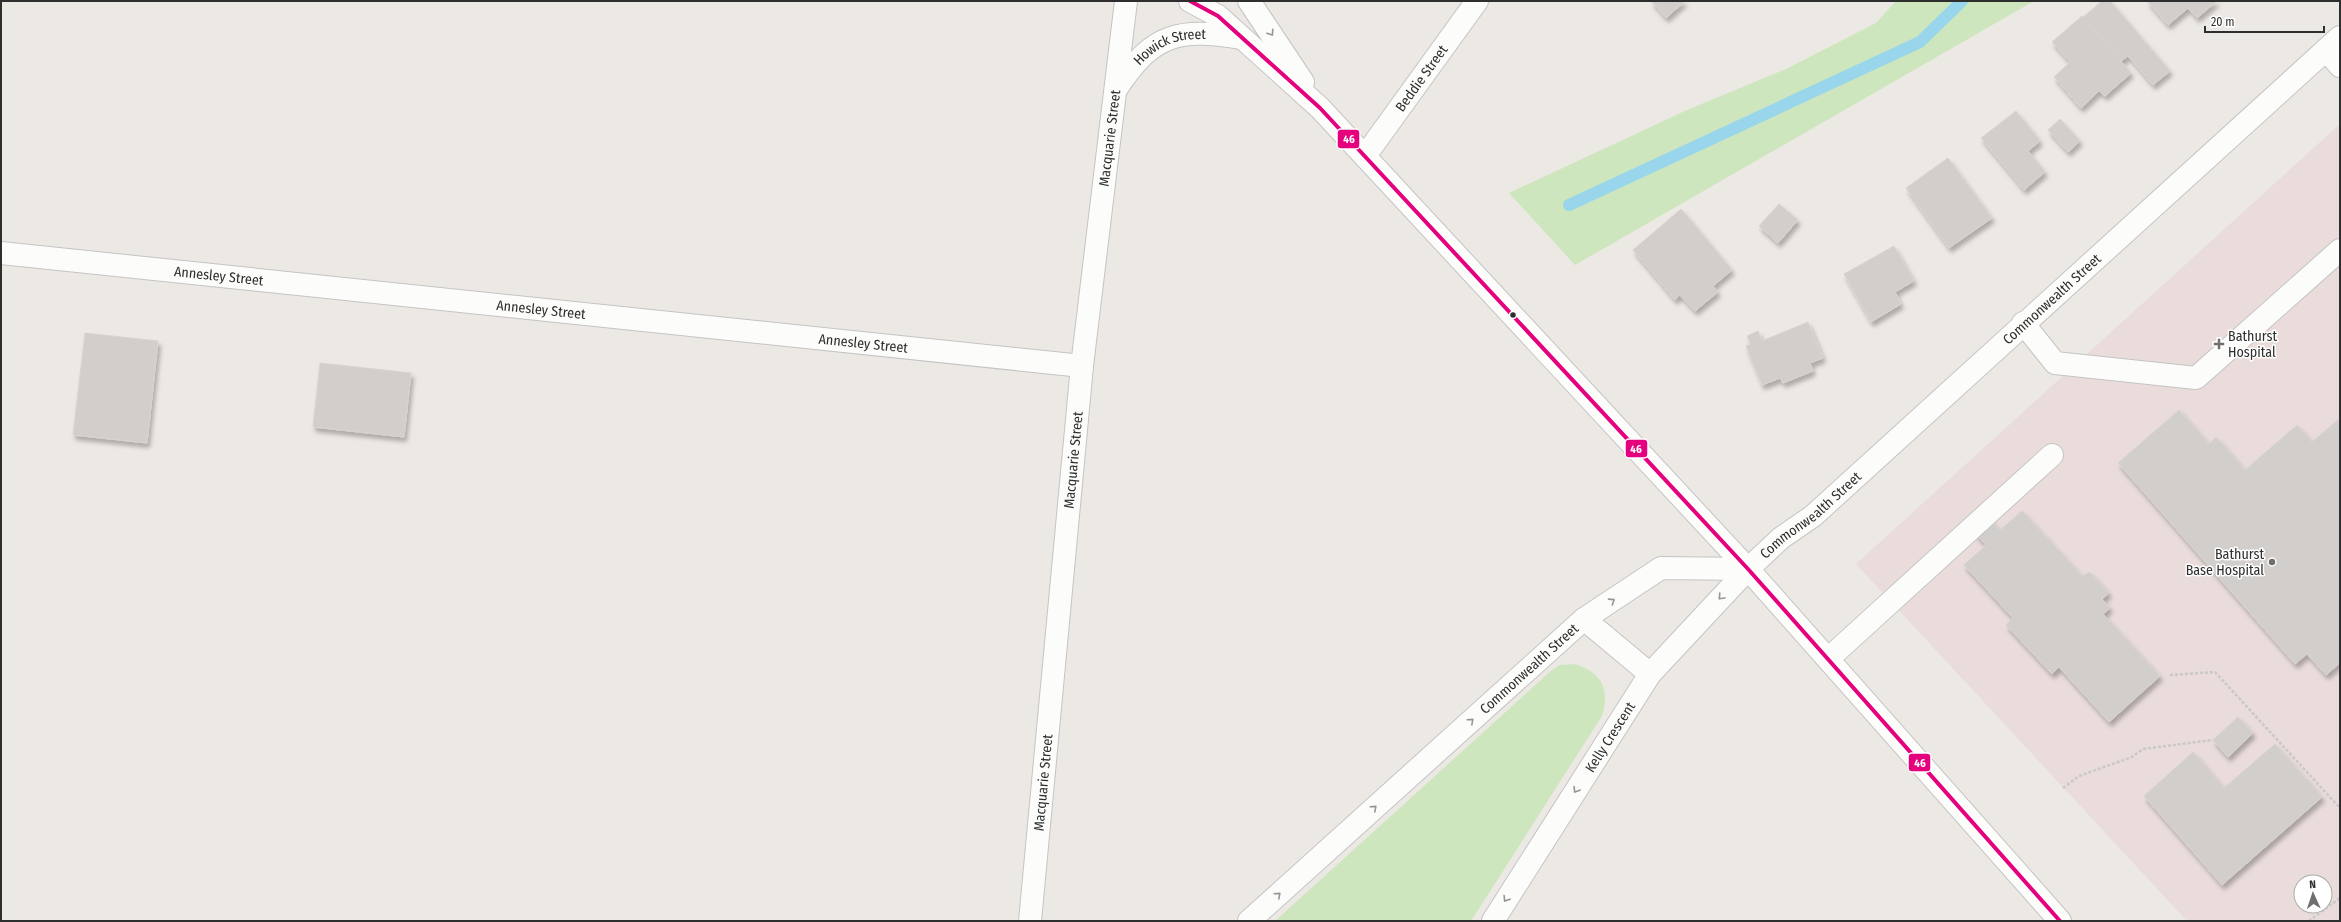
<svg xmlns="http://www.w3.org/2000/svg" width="2341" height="922" font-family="'Fira Sans Condensed',sans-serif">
  <defs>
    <filter id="shadow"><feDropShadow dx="2.5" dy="4.5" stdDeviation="2" flood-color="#0004"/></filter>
  </defs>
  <rect width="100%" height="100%" fill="#ece8e4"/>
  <path fill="#e9dcdb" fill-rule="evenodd" d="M2340 124V921H2187L1856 564ZM2301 882H2325V906H2301Z"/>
  <g fill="#cee6be">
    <path d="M1896 1H2034L1575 265 1509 193 1687 110 1786 69 1876 23Z"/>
    <path d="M1575 664C1602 673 1610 689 1602 716L1471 921H1275L1552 670 1560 665Z"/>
  </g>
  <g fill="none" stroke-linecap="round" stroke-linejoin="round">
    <path stroke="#99d6ec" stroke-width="12" d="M1569 205 1920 42 1962 1"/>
  </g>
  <g fill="#d1cecb" stroke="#d7d4d0" filter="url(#shadow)">
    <path d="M1651 1H1685L1666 18Z"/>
    <path d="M2102 1H2110L2170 71 2153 85 2128 56 2121 61 2082 18Z"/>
    <path d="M2147 1H2217L2197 18 2188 8 2168 25Z"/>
    <path d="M2082 16 2131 73 2105 96 2099 91 2081 108 2054 77 2070 62 2052 42Z"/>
    <path d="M2016 111 2040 141 2028 151 2045 172 2024 190 1981 138Z"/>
    <path d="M2060 119 2080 141 2068 152 2048 130Z"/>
    <path d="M1948 158 1992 218 1949 248 1906 188Z"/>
    <path d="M1779 204 1798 220 1778 243 1759 226Z"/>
    <path d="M1681 209 1732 270 1713 286 1718 292 1695 311 1680 295 1675 300 1633 250Z"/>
    <path d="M1894 246 1914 281 1895 292 1901 304 1871 322 1844 274Z"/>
    <path d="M1808 322 1823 358 1810 363 1813 371 1783 383 1780 378 1762 385 1746 346 1751 344 1747 336 1758 331 1762 341Z"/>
    <path d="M85 333 158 341 147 443 73 435Z"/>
    <path d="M320 363 411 373 404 437 313 427Z"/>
    <path d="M2179 410 2209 444 2216 437 2245 470 2297 425 2312 442 2340 418V663L2326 675 2307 654 2295 664 2118 463Z"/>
    <path d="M1980 508 2000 530 2022 511 2082 576 2090 572 2109 593 2102 599 2110 608 2103 614 2160 676 2109 722 2059 667 2052 674 2006 625 2013 618 1964 565 1986 545 1965 522Z"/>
    <path d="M2238 717 2253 733 2228 757 2213 740Z"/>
    <path d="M2275 744 2322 797 2222 885 2144 796 2193 752 2224 788Z"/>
  </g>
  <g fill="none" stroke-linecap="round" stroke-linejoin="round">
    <defs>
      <g id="lane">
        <path d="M2326 50 2340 66"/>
        <path d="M2023 323 2055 363 2196 378 2340 250"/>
        <path d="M1828 659 2052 455"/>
      </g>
      <g id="street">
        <path d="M1190 1 1218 16 1320 108 1748 569 2060 921"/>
        <path d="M1249 1 1303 82"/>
        <path id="s1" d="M1117 88C1153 33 1179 28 1241 38"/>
        <path id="s2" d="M1365 156 1477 1"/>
        <path id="s3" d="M1 253 1082 366"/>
        <path d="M1584 619 1650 674"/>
        <path id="s4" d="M1030 921 1082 366 1126 1"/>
        <path id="s5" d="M1249 921 1584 619 1661 568 1748 569"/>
        <path id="s6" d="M1493 921 1650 674 1748 569 1781 538 1813 516 2340 37"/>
      </g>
    </defs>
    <use href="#lane" stroke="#c5c4c5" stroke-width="24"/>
    <use href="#street" stroke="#c5c4c5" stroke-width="24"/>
    <g stroke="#c9c9c8" stroke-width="2.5" stroke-dasharray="3 2" stroke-linecap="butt">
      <path d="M2170 675 2215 672 2340 808"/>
      <path d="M2063 788 2079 776 2132 757 2143 749 2213 740"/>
      <path d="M2309 921 2340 898"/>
    </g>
    <use href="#lane" stroke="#fcfcfb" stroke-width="22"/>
    <use href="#street" stroke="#fcfcfb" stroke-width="22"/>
    <defs>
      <path id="bus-1" d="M1190 1 1218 16 1320 108 1748 569 2060 921"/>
    </defs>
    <use href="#bus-1" stroke="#fff" stroke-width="7"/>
    <use href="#bus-1" stroke="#e5007d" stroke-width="4"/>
  </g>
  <defs><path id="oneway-chevron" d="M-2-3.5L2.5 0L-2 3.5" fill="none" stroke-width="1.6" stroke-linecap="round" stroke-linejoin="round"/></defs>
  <g stroke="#959594">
    <use href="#oneway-chevron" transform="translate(1271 33) rotate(56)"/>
    <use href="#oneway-chevron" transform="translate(1721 597) rotate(133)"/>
    <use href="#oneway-chevron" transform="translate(1612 601) rotate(-33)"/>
    <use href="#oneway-chevron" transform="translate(1471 721) rotate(-42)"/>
    <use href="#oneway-chevron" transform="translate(1576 790) rotate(122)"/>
    <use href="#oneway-chevron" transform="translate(1374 808) rotate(-42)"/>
    <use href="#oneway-chevron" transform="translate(1278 895) rotate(-42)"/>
    <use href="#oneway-chevron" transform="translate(1506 899) rotate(122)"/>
  </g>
  <circle fill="#2e2e2e" stroke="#fff" stroke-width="1.5" cx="1513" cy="315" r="3.5"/>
  <g fill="#706f6e" stroke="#fff" stroke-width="1.5">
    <path d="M2217 338h4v4h4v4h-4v4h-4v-4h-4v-4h4z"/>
    <circle cx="2272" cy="562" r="4"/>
  </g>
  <g text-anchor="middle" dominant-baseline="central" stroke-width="3" stroke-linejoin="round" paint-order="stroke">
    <g font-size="14" fill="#2e2e2e" stroke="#fff">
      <text stroke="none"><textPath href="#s1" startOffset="71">Howick Street</textPath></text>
      <text stroke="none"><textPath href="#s2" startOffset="96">Beddie Street</textPath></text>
      <text stroke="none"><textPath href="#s4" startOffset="787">Macquarie Street</textPath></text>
      <text stroke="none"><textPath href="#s3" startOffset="219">Annesley Street</textPath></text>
      <text stroke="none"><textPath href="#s6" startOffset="843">Commonwealth Street</textPath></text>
      <text stroke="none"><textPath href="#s3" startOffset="543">Annesley Street</textPath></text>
      <text stroke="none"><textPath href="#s3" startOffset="867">Annesley Street</textPath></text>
      <text stroke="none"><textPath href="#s4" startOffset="463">Macquarie Street</textPath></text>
      <text stroke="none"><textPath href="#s6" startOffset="519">Commonwealth Street</textPath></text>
      <text stroke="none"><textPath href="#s5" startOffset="377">Commonwealth Street</textPath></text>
      <text stroke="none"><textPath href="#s6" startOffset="218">Kelly Crescent</textPath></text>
      <text stroke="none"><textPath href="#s4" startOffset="139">Macquarie Street</textPath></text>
    </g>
    <g font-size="14" fill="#2e2e2e" stroke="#fff" text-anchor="start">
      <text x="2228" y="336">Bathurst<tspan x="2228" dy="16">Hospital</tspan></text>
      <text x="2264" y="554" text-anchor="end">Bathurst<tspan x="2264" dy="16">Base Hospital</tspan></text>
    </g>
  </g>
  <g stroke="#fff" stroke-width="1.5">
    <rect x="1337" y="129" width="23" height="20" rx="4" fill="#e5007d"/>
    <rect x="1625" y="439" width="23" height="19" rx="4" fill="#e5007d"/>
    <rect x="1908" y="753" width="23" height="19" rx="4" fill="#e5007d"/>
  </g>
  <g font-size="11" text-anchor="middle" font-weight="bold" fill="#fff">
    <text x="1349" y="143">46</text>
    <text x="1636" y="453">46</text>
    <text x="1920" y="767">46</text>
  </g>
  <rect width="2341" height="922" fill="none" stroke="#2e2e2e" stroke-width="4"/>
  <g transform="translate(2313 894) rotate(357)"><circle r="19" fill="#ffffff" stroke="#ababab"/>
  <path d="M0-3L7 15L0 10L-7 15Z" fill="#706f6e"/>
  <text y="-6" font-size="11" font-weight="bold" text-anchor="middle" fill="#2e2e2e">N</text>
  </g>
  <path d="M2205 26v6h119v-6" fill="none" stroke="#2e2e2e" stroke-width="2"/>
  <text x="2211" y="26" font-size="12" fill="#2e2e2e" stroke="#ffffff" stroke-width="3" paint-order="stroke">20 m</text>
</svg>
